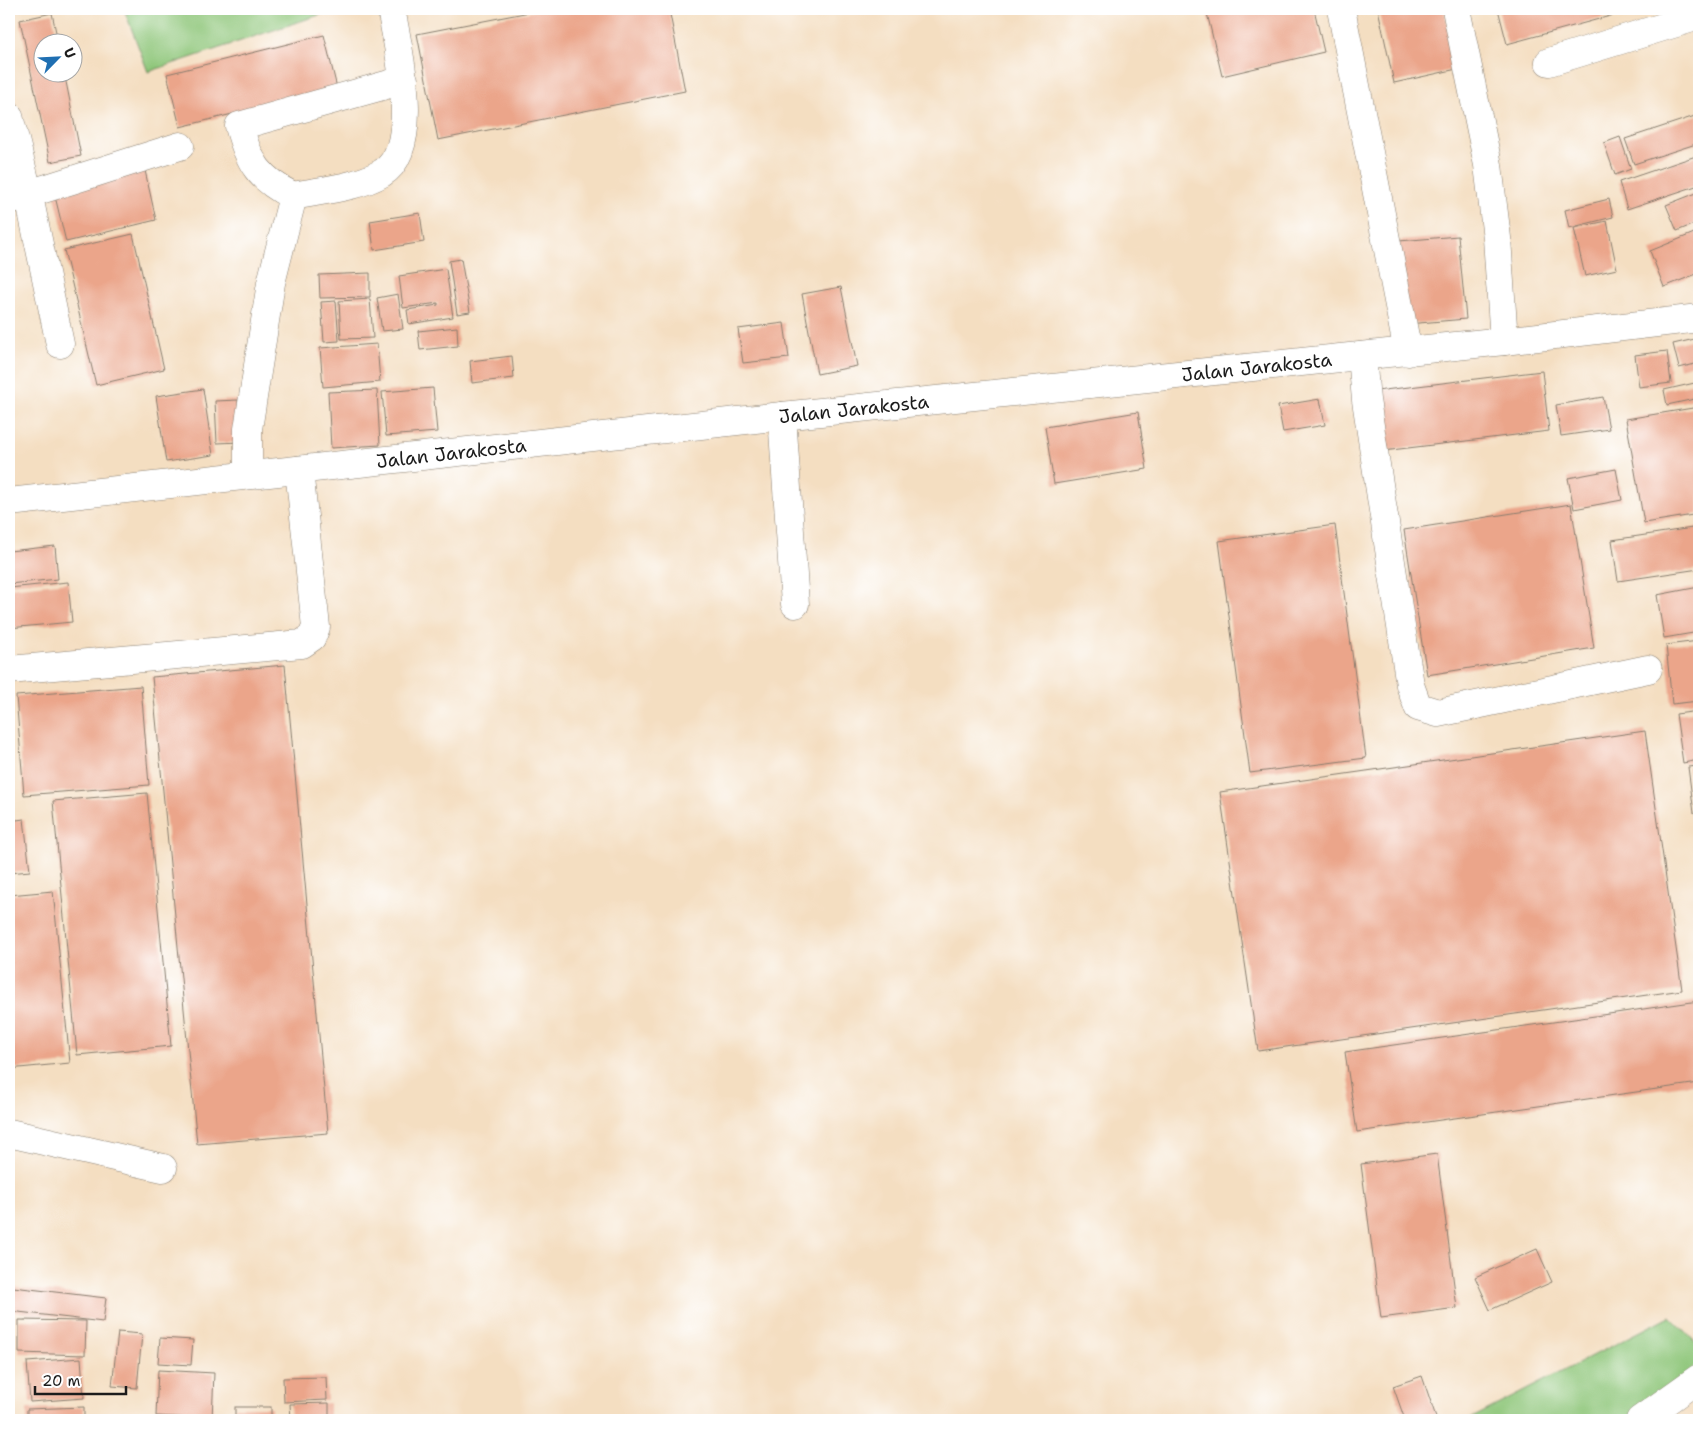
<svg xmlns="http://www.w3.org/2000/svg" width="1708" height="1429" font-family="'Shantell Sans',sans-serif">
  <rect width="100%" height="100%" fill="#fff"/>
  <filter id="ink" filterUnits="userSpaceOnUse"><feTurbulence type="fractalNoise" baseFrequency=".02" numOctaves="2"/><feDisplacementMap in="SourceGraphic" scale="10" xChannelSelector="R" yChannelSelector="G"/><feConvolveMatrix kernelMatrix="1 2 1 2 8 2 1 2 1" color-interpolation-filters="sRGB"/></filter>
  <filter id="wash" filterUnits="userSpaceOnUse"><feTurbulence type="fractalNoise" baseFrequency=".0096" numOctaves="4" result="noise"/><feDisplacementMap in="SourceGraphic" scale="20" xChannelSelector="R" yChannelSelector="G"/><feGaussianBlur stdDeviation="1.12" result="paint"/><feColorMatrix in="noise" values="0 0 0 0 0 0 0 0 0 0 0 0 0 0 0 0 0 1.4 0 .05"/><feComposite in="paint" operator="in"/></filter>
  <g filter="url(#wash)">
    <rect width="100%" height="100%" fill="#f4dec1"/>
    <g fill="#8ec679" stroke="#55714a">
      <path d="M124 9H334V10L148 72Z"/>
      <path d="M1670 1316 1699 1346V1390L1658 1420H1468Z"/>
    </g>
    <g id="blocks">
      <g fill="#eba58a">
        <path d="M545 9H669L685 91 438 140 417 34Z"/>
        <path d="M1206 9H1314L1324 52 1222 76Z"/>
        <path d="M1378 9H1444L1457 69 1394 83Z"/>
        <path d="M1498 9H1636L1507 44Z"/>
        <path d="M52 13 58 42H42V72H64L81 156 50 162 20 20Z"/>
        <path d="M324 35 337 88 180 127 167 74Z"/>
        <path d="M1698 115 1699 143 1634 164 1625 139Z"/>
        <path d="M1620 137 1631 169 1615 175 1604 143Z"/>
        <path d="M1699 155V185L1627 209 1619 182Z"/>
        <path d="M144 166 156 220 66 242 53 188Z"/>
        <path d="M1699 192V222L1677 231 1666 205Z"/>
        <path d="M1609 199 1613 217 1569 228 1565 210Z"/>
        <path d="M420 213 424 242 374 250 370 221Z"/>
        <path d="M1607 221 1617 269 1585 276 1574 228Z"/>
        <path d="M1699 231V273L1664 287 1650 251Z"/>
        <path d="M133 234 164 369 96 385 64 250Z"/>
        <path d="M1458 236 1466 319 1407 324 1399 241Z"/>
        <path d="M461 259 470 312 457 314 449 261Z"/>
        <path d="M446 269 453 317 409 324 407 310 438 305V303L403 308 399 276Z"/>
        <path d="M370 273V297L320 298 319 275Z"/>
        <path d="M841 287 857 366 817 374 802 294Z"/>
        <path d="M398 294 403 329 382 331 377 298Z"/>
        <path d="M370 299 373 338 341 339 339 301Z"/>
        <path d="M336 301 339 341 324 342 321 302Z"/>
        <path d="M784 323 789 358 743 363 738 329Z"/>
        <path d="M457 327 458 346 420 350 418 331Z"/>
        <path d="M1699 338V363L1679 368 1673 344Z"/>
        <path d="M377 344 380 382 323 387 320 348Z"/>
        <path d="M1667 351 1671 383 1639 387 1635 355Z"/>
        <path d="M512 356 514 378 472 383 470 361Z"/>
        <path d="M1542 371 1549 431 1383 451 1376 391Z"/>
        <path d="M1699 382V398L1667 405 1664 390Z"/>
        <path d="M433 388 437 432 386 436 382 392Z"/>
        <path d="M203 389 213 455 166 462 156 396Z"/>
        <path d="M377 390 380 445 331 448 328 392Z"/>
        <path d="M1603 397 1609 429 1561 436 1556 405Z"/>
        <path d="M1320 399 1325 425 1283 432 1278 406Z"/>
        <path d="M238 400 241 442 217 443 215 401Z"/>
        <path d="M1699 407V514L1644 523 1626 419Z"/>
        <path d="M1138 412 1147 469 1054 484 1045 427Z"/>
        <path d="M1616 469 1622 500 1574 509 1568 478Z"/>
        <path d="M1571 504 1594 648 1427 675 1404 530Z"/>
        <path d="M1335 525 1366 758 1250 773 1219 541Z"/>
        <path d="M1699 527V569L1618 581 1612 540Z"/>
        <path d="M55 546 58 579 9 584V551Z"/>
        <path d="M68 582 72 622 9 628V588Z"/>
        <path d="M1699 587V632L1664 638 1657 595Z"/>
        <path d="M1699 641V701L1672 704 1666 645Z"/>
        <path d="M285 665 328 1133 197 1144 152 677Z"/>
        <path d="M141 686 149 785 24 795 16 696Z"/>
        <path d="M1699 711V760L1683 763 1676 714Z"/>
        <path d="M1645 731 1682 990 1258 1051 1220 792Z"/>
        <path d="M1699 766V812L1694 813 1688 767Z"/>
        <path d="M147 793 171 1046 77 1055 53 801Z"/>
        <path d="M24 819 30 871 9 873V821Z"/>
        <path d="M53 891 70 1063 9 1069V895Z"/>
        <path d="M1699 1001V1083L1357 1132 1345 1052Z"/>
        <path d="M1437 1154 1457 1308 1381 1318 1361 1164Z"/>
        <path d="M1537 1249 1552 1282 1490 1310 1475 1277Z"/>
        <path d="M13 1287 106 1298 103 1322 10 1311Z"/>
        <path d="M19 1320 86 1321 85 1355 19 1353Z"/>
        <path d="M118 1332 142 1334 137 1388 112 1386Z"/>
        <path d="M160 1338 193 1340 191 1365 158 1363Z"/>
        <path d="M81 1358 84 1398 30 1402 27 1362Z"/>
        <path d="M158 1370 214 1373 212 1419 156 1416Z"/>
        <path d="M1422 1376 1437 1420H1405L1393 1386Z"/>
        <path d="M326 1377 327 1400 284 1402 283 1378Z"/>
        <path d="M329 1403V1420H291L290 1404Z"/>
        <path d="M84 1407V1420H27V1409Z"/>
        <rect x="235" y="1407" width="36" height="13"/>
      </g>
    </g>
  </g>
  <g filter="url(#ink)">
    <use href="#blocks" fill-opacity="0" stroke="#887d6e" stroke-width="1"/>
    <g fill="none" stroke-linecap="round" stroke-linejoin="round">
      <defs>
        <g id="minor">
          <path d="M1341 9 1408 352"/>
          <path d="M1456 9 1488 165 1497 238 1504 341"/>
          <path d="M1549 62 1699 16"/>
          <path d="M9 116 28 192 60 344"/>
          <path d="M293 196C259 179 249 163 239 126L404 80"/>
          <path d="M9 200 180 146"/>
          <path d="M1362 356 1366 400 1410 685 1418 707 1438 713 1648 669"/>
          <path d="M782 416 795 604"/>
          <path d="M248 475V429L271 283 293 196C322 190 356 188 382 173 423 148 398 47 391 9"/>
          <path id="s1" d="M9 502 782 416 1504 341 1699 318"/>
          <path d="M9 670 302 644 312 637 316 627 299 470"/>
          <path d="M9 1133 163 1168"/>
          <path d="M1640 1420 1699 1378"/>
        </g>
      </defs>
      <use href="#minor" stroke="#887d6e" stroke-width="29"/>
      <use href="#minor" stroke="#fff" stroke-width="28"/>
    </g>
  </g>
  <g text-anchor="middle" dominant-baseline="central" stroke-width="4" stroke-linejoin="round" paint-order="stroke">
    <g font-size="19" fill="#1c1c1c" stroke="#fff">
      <text stroke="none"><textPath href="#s1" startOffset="1255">Jalan Jarakosta</textPath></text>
      <text stroke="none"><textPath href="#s1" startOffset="850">Jalan Jarakosta</textPath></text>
      <text stroke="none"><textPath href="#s1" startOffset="445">Jalan Jarakosta</textPath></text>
    </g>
  </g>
  <rect width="1708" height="1429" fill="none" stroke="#fff" stroke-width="30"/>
  <g transform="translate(58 58) rotate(66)"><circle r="24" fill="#ffffff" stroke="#a4a4a4"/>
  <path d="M0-4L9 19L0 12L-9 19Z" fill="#1f6fb2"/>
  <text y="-8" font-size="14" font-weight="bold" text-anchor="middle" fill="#1c1c1c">U</text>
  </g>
  <path d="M35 1386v8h91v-8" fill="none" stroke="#1c1c1c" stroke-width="2.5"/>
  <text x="42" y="1386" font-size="15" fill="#1c1c1c" stroke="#ffffff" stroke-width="4" paint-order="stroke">20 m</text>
</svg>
